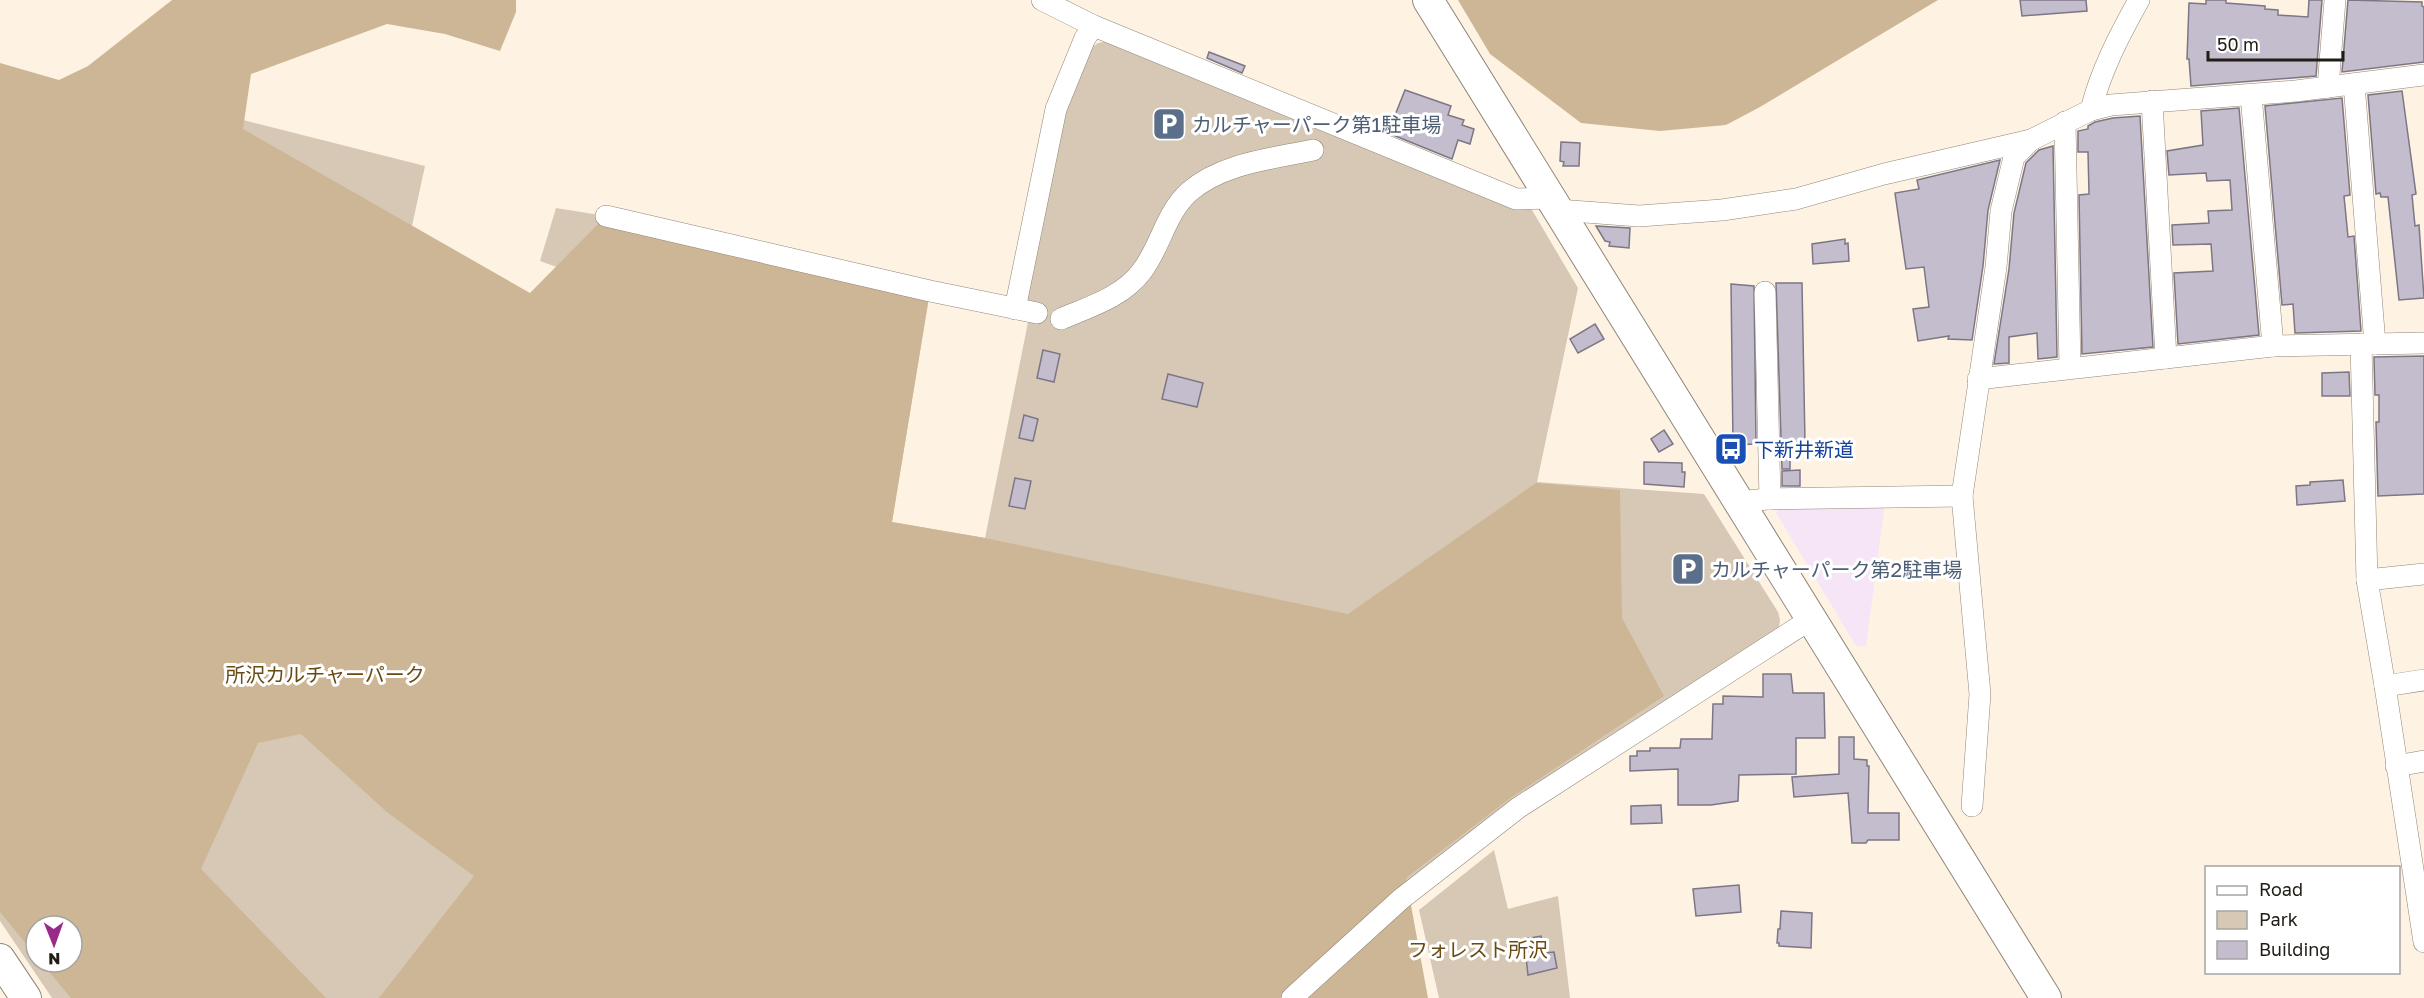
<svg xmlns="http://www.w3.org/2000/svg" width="2424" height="998" font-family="'Golos Text','Noto Sans JP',sans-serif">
  <rect width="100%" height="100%" fill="#fef3e3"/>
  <path fill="#f5e5f7" d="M1885 504 1866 646H1856L1776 513 1782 505Z"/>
  <g fill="#d6c8b4" fill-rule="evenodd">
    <path d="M1109 41 1532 210 1578 288 1537 482 1704 494 1778 612 1780 620 1779 627 1318 957 1096 998H52L0 921V202L89 81 425 166 412 226 354 234 552 409 587 278 540 261 556 208 606 216 930 291 892 522 985 538 1028 322 1021 304 1065 105 1088 50 1098 43ZM36 926H72V962H36Z"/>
    <path d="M1494 850 1508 909 1558 896 1570 998H1439L1419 910Z"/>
  </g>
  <g fill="#cdb696">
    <path d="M172 0H516V12L500 51 445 34 387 24 251 74 243 129 530 293 606 216 930 291 892 522 985 538 1348 614 1536 483 1620 490 1622 618 1664 696 1509 799 1406 878 1428 998H379L474 876 388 813 301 734 258 743 201 869 326 998H71L41 962H72V926H36V956L0 912V63L59 80 88 66Z"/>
    <path d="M1458 0H1938L1760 107 1726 125 1660 131 1581 123 1490 54Z"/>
  </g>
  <g fill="#c4bdcd" stroke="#7d7685" stroke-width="1.5">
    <path d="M2020 0H2086L2087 11 2022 16Z"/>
    <path d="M2206 0H2226V3L2265 6V9L2278 10V15L2308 17 2309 0H2322L2316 76 2191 86 2189 59H2187L2189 3 2206 4Z"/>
    <path d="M2348 0 2422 2V6L2424 7V62L2342 72Z"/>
    <path d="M1209 52 1245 66 1242 73 1207 58Z"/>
    <path d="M1405 90 1451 106 1448 115 1464 120 1462 125 1474 129 1470 144 1458 140 1452 159 1388 133Z"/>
    <path d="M2402 91 2416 194 2412 195 2415 226 2419 225 2424 298 2399 300 2388 197H2381L2380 193 2376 194 2368 95Z"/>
    <path d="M2342 98 2350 195 2344 196 2348 237 2354 236 2361 331 2295 333 2293 304 2282 305 2265 106Z"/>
    <path d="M2239 108 2259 335 2178 344 2174 273 2213 271 2211 244 2173 245 2172 225 2209 223 2208 211 2232 210 2230 180 2207 181 2206 173 2169 175 2167 151 2203 145 2201 111Z"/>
    <path d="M2140 116 2153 347 2082 354 2079 195 2089 194 2088 152H2078V131L2088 129V126L2095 122 2113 118Z"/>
    <path d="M1561 142 1580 143 1579 166H1563L1564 162 1560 161Z"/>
    <path d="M2053 146 2057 357 2038 359 2037 333 2009 337V363L1994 364 2009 269 2014 213 2026 163 2039 150Z"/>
    <path d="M2000 160 1988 210 1983 266 1972 340 1948 339 1949 336 1918 341 1913 309 1929 307 1924 267 1906 269 1895 193 1919 189 1917 180Z"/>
    <path d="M1596 226 1630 228 1629 248 1609 246 1610 242 1605 241Z"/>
    <path d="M1845 239V244L1848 243 1849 261 1813 264 1812 244Z"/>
    <path d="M1776 283H1802L1805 442H1790V469H1782Z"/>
    <path d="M1731 284 1754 286 1756 444 1733 445Z"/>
    <path d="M1595 324 1604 339 1578 353 1570 339Z"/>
    <path d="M1043 350 1060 354 1054 382 1037 378Z"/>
    <path d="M2424 356V494L2378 496 2376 422H2379V395H2375L2374 357Z"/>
    <path d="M2349 372 2350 396H2322V373Z"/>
    <path d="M1168 374 1203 383 1197 407 1162 399Z"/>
    <path d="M1024 415 1038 419 1033 441 1019 438Z"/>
    <path d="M1664 430 1673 444 1659 452 1651 439Z"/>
    <path d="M1644 462 1682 463V472H1685L1684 487 1644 484Z"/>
    <path d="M1800 470V486H1782V471Z"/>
    <path d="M1015 478 1031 481 1025 509 1009 506Z"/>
    <path d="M2343 480 2345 501 2297 505 2296 486 2310 485V482Z"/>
    <path d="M1763 674H1791L1793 693H1824L1825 738H1796V774L1739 775 1738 801 1711 805H1678V769L1630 771V756H1637V751H1650V748H1680L1681 739H1712L1713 704H1723V696L1763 697Z"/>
    <path d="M1839 737H1854V759L1867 760V766H1869L1868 813H1899V840H1868L1866 843H1852L1848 793 1794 797 1792 777 1839 774Z"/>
    <path d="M1661 805 1662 823 1631 824V806Z"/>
    <path d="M1739 885 1741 912 1696 916 1693 889Z"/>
    <path d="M1781 911 1812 913 1811 948 1779 946V943H1777L1778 929H1780Z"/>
    <path d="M1541 936 1544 953 1554 952 1557 968 1528 975 1524 939Z"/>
  </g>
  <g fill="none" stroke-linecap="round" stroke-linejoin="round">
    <defs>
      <g id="street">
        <path d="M1042 0 1094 26 1516 199 1550 198"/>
        <path d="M2354 84 2375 344"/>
        <path d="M2328 87 2335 0"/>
        <path d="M2251 95 2273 346"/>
        <path d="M2152 101 2166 358"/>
        <path d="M2091 110C2101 70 2119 36 2139 0"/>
        <path d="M2065 122 2070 368"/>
        <path d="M1558 210 1639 216 1722 210 1796 199 1884 174 2031 140 2091 110 2111 105 2296 91 2424 75"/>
        <path d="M606 216 930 291 1037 313"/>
        <path d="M1765 292 1770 499"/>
        <path d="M1015 309 1056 109 1085 38 1094 26"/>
        <path d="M1061 319C1089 307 1123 297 1142 271 1161 246 1165 214 1189 192 1222 163 1271 159 1313 150"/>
        <path d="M2361 344 2367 580 2385 686 2424 942"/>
        <path d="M1978 379 2273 346 2424 343"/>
        <path d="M1739 502 1767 499 1962 496"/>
        <path d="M2367 580 2424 574"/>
        <path d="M2385 686 2424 680"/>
        <path d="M2396 766 2424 761"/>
        <path d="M1972 806 1980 694 1962 496 1996 267 2001 211 2014 157 2031 140"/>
        <path d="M1292 998 1401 899 1518 808 1811 619"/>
      </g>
      <g id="secondary">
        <path d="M1428 0 2046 998"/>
        <path d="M0 959 26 998"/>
      </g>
    </defs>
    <use href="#street" stroke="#908678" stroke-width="22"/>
    <use href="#secondary" stroke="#908678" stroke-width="32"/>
    <use href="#street" stroke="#fff" stroke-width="21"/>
    <use href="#secondary" stroke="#fff" stroke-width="30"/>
  </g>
  <defs>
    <symbol id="parking-square" viewBox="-11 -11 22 22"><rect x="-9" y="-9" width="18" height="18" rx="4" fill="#5c6f8a" stroke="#fff"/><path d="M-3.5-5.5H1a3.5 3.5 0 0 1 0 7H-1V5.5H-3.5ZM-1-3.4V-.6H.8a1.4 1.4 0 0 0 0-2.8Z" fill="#fff"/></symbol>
    <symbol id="bus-square" viewBox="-11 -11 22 22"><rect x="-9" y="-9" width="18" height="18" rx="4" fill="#1a4fb4" stroke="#fff"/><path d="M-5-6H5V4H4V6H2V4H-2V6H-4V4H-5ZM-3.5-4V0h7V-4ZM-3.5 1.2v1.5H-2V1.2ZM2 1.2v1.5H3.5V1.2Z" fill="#fff"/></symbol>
  </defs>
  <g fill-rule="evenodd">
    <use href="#parking-square" x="1150" y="105" width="38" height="38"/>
    <use href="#bus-square" x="1712" y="430" width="38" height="38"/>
    <use href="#parking-square" x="1669" y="550" width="38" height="38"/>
  </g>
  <g text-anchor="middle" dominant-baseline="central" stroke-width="6" stroke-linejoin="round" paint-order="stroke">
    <g font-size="20" fill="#4e5e75" stroke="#fff" text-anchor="start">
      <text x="1192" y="124">カルチャーパーク第1駐車場</text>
      <text x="1711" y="569">カルチャーパーク第2駐車場</text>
    </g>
    <g font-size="20" fill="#164399" stroke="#fff" text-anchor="start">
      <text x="1754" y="449">下新井新道</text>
    </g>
    <g font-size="20" fill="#694a12" stroke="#fff">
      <text x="325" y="674">所沢カルチャーパーク</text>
      <text x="1478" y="949">フォレスト所沢</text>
    </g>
  </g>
  <rect x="2205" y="866" width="195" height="108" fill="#ffffff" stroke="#a6a4a2" stroke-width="1.5"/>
  <rect x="2217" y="886" width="30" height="9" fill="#ffffff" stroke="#a6a4a2" stroke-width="1.5"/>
  <text x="2259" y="896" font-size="18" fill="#201c16">Road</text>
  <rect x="2217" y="911" width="30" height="18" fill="#d6c8b4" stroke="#a6a4a2" stroke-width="1.5"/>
  <text x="2259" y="926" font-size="18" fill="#201c16">Park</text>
  <rect x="2217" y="941" width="30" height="18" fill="#c4bdcd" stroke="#a6a4a2" stroke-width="1.5"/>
  <text x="2259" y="956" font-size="18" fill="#201c16">Building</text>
  <g transform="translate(54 944) rotate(179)"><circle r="28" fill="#ffffff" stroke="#a6a4a2" stroke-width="1.5"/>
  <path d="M0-4.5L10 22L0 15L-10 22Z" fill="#982a8a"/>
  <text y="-9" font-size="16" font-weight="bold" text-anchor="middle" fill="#201c16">N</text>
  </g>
  <path d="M2208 51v9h135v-9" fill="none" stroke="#201c16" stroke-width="3"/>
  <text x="2217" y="51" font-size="18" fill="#201c16" stroke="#ffffff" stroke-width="4.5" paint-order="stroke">50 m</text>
</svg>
